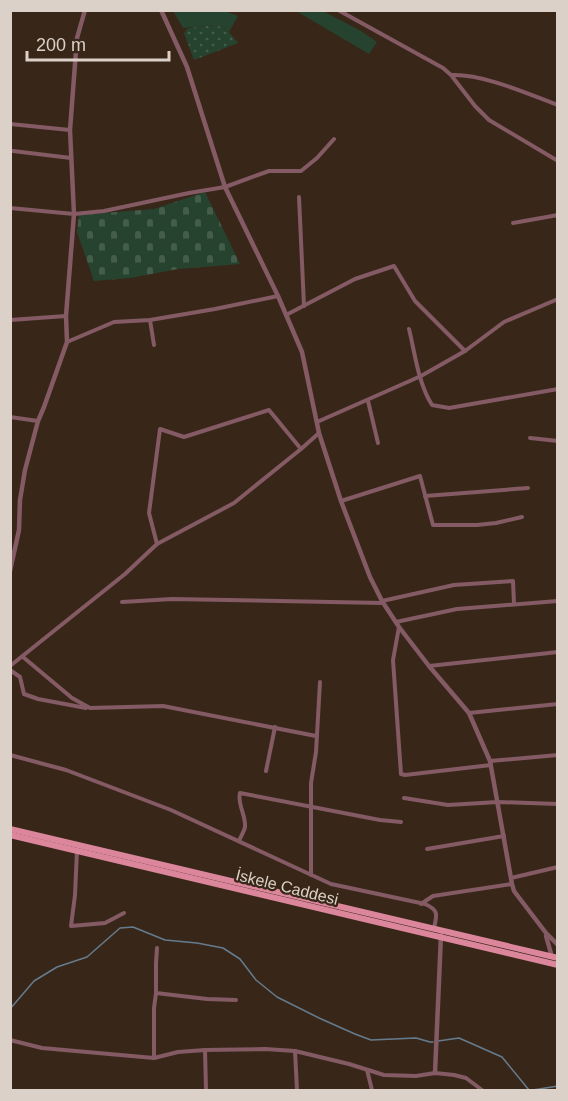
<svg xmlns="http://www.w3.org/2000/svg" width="568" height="1101" font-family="Helvetica,sans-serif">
  <defs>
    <pattern id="cemetery-stones" width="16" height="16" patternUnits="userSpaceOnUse" patternTransform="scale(1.5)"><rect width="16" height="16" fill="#25432e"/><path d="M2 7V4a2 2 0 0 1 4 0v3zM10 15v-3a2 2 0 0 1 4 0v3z" fill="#445d4b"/></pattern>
    <pattern id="park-dots" width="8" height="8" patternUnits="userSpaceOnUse" patternTransform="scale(1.5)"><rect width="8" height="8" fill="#25432e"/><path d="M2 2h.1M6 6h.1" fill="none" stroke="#445d4b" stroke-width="1.8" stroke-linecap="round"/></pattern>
  </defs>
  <rect width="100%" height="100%" fill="#382719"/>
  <g fill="#25432e">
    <path d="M173 11H225L238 16 229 32 217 25 183 28Z"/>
    <path d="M296 11H323L361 31 377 42 369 54Z"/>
  </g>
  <path fill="url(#cemetery-stones)" d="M205 192 240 264 178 269 130 278 94 281 77 232 79 215 154 209Z"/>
  <path fill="url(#park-dots)" d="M217 25 229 32 238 43 194 60 184 33 188 28Z"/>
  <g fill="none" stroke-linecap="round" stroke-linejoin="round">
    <g stroke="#657c8f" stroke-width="1.5">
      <path d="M10 1009 34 981 57 967 87 957 120 928 133 927 165 940 197 943 223 948 240 959 256 980 277 997 319 1018 355 1034 371 1040 416 1038 430 1042H433"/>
      <path d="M438 1041 459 1038 502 1057 529 1090"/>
      <path d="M533 1090 558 1086"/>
    </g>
    <g stroke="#845a64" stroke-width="4">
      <path d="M338 10 443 68 451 75 475 106 489 120 558 161"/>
      <path d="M452 75C484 74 528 94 558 105"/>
      <path d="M10 124 70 130"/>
      <path d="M13 151 71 158"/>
      <path d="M299 197 304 306"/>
      <path d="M10 208 74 214 104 211 189 193 225 187 269 171H301L317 158 334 139"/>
      <path d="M513 223 558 215"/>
      <path d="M286 315 355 279 394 266 415 301 465 351"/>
      <path d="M10 320 66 316"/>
      <path d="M150 320 154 345"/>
      <path d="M409 329C415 353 418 383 432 405L449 408 558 389"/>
      <path d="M67 342 114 322 150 320 215 309 278 296"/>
      <path d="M368 401 378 443"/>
      <path d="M10 417 38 421"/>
      <path d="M317 422 421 376 465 351 504 322 558 299"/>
      <path d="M530 438 558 441"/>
      <path d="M425 496 528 488"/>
      <path d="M341 501 420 476 433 525H477L496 523 522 517"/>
      <path d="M157 544 149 513 160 429 184 437 269 410 301 449"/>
      <path d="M382 601 454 585 513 581 514 604"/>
      <path d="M122 602 172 599 383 603"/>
      <path d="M396 622 457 609 558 601"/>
      <path d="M399 627 393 660 401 774 405 775 491 765"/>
      <path d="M23 657 72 698 90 708 163 706 316 736"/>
      <path d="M10 666 125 574 157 544 234 503 301 449 319 433"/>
      <path d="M429 666 558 652"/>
      <path d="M10 670 20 677 24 694 38 699 86 708"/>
      <path d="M469 713 558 704"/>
      <path d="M10 755 66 770 171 810 331 884 425 904C439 910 437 915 434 928"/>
      <path d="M490 761 558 755"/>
      <path d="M266 771 275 727"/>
      <path d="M404 798 448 805 498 802 558 804"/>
      <path d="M239 841C241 836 244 832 245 827 246 815 237 804 240 793L380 820 401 822"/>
      <path d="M427 849 504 836"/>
      <path d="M77 850 75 895 71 926 105 923 124 913"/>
      <path d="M311 875V783L316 752 320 682"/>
      <path d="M511 878 558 867"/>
      <path d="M421 904 433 896 512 884"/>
      <path d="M156 993V963L157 948"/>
      <path d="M10 1040 42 1048 154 1058 178 1052 205 1050 265 1049 295 1051 349 1064 384 1075 416 1076 435 1073 454 1075 466 1078 482 1090"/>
      <path d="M205 1050 206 1090"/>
      <path d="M295 1051 297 1090"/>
      <path d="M154 1058V1008L156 993 207 999 236 1000"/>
      <path d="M367 1070 372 1090"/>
    </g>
    <g stroke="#845a64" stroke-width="4.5">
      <path d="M161 10 187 67 225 187 278 296 302 352 319 433 341 501 370 577 382 601 399 627 429 666 469 713 490 761 512 884 514 891 546 933 558 945"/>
      <path d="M10 571 19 530 20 500 25 470 38 421 44 407 67 342 66 316 74 214 70 130 77 38 85 10"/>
      <path d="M546 936 552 957"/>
      <path d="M435 1073 441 935"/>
    </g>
    <g stroke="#dc869c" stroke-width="6">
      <path d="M10 829 558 958"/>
      <path d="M10 835 558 965"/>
    </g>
  </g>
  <g text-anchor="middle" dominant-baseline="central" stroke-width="4.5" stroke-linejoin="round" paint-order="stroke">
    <g font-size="16" fill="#dbd1c8" stroke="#382719">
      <text transform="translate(287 887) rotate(14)">İskele Caddesi</text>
    </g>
  </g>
  <rect width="568" height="1101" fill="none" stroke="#dbd1c8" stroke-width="24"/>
  <path d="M27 51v9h142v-9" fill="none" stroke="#dbd1c8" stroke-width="3"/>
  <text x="36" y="51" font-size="18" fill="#dbd1c8" stroke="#382719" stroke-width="4.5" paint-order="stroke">200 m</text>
</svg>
